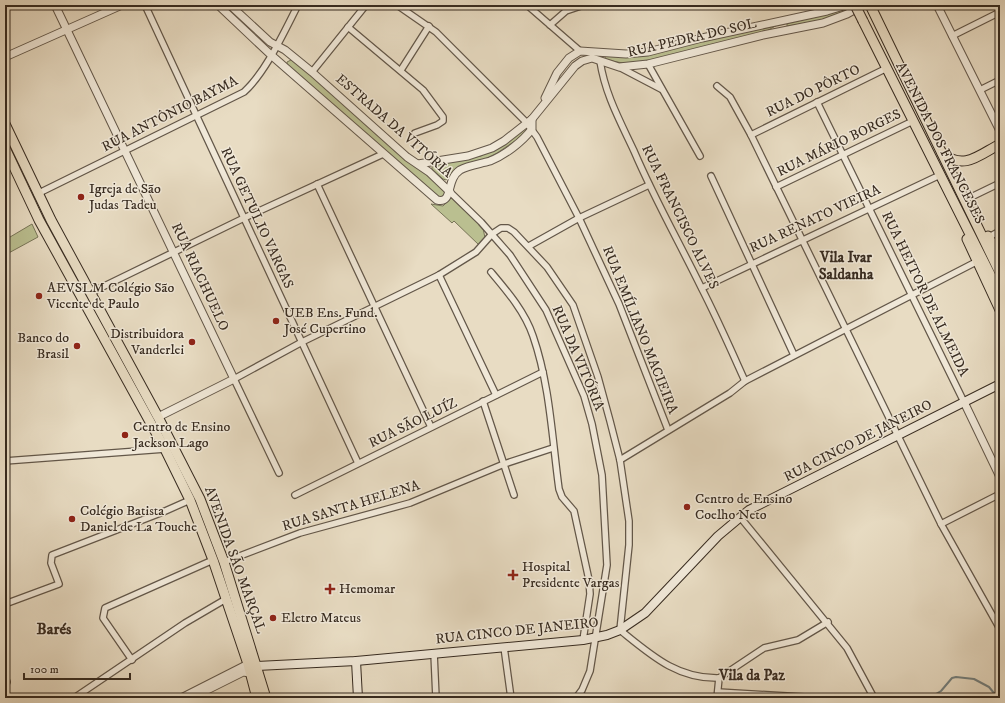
<svg xmlns="http://www.w3.org/2000/svg" width="1005" height="703" font-family="'IM FELL DW Pica',serif">
  <rect width="100%" height="100%" fill="#e8dcc3"/>
  <filter id="stains"><feTurbulence type="fractalNoise" baseFrequency=".005" numOctaves="4"/><feColorMatrix values="0 0 0 0 .2 0 0 0 0 .09 0 0 0 0 .02 0 0 0 .5 -.17"/></filter>
  <radialGradient id="worn" r=".72"><stop offset=".6" stop-color="#630" stop-opacity="0"/><stop offset="1" stop-color="#630" stop-opacity=".3"/></radialGradient>
  <g fill="#babf90" stroke="#787558">
    <path d="M846 8 848 11 815 22 787 26V22Z"/>
    <path d="M779 24 763 33 648 61 623 63 606 60 605 57 607 55 719 37Z"/>
    <path d="M291 60 295 62 428 176 445 191 444 196 439 198 287 65V62Z"/>
    <path d="M526 128 528 130 521 137 497 153 485 159 467 164 446 180 443 179 432 169V167L436 164 481 156Z"/>
    <path d="M451 198H454L483 228 485 238 479 245 454 221 452 223 431 204 443 206Z"/>
    <path d="M32 224 38 237 5 255V240Z"/>
  </g>
  <g fill="none" stroke-linecap="round" stroke-linejoin="round">
    <path stroke="#74807f" stroke-width="2" d="M929 698 941 691 952 678 956 677 974 679 989 687 998 698"/>
    <defs>
      <g id="minor">
        <path d="M145 5 358 463"/>
        <path d="M397 5 436 32 526 122 537 137 579 218 619 304 668 430"/>
        <path d="M527 5 580 51"/>
        <path d="M550 25 566 11 584 5"/>
        <path d="M348 27 423 90 443 117V121L437 125 415 133"/>
        <path d="M952 36 1000 12"/>
        <path d="M600 61C605 94 620 121 634 151 654 198 679 242 701 287 717 318 731 350 745 381"/>
        <path d="M648 64 700 156"/>
        <path d="M619 67 661 89"/>
        <path d="M401 70 429 26"/>
        <path d="M312 72 366 5"/>
        <path d="M717 86 730 97 751 135 941 524 1000 629"/>
        <path d="M980 90 1000 80"/>
        <path d="M817 102 964 402"/>
        <path d="M751 135 887 68"/>
        <path d="M711 176 794 355"/>
        <path d="M317 184 431 427"/>
        <path d="M776 187 913 121"/>
        <path d="M450 192 481 222 510 255 546 310 584 396 592 424 602 475 607 565 590 671 582 690 576 698"/>
        <path d="M37 194 244 92C266 72 284 32 298 5"/>
        <path d="M965 200 1000 183"/>
        <path d="M989 237 1000 231"/>
        <path d="M529 246 579 218 649 185"/>
        <path d="M491 272C507 291 525 312 533 336 550 385 552 438 559 489L562 497 574 511 589 580 590 594 583 640"/>
        <path d="M439 275 496 395"/>
        <path d="M702 288 940 175"/>
        <path d="M90 293 244 218 383 154"/>
        <path d="M483 401 514 495"/>
        <path d="M620 460 730 393 745 381 976 262"/>
        <path d="M5 461 165 449"/>
        <path d="M279 473 234 379 302 342 439 275 476 252 492 234 501 228H508L514 232 547 267 573 305 598 377 610 421 620 460 629 521V545L620 630C651 655 677 679 719 678"/>
        <path d="M295 495 543 372"/>
        <path d="M740 517 847 648 874 698"/>
        <path d="M941 524 1000 494"/>
        <path d="M224 562 300 533 410 503 504 464 553 448"/>
        <path d="M5 604 59 584 51 563 52 555 163 512 190 500"/>
        <path d="M504 647 511 698"/>
        <path d="M434 653 436 698"/>
        <path d="M132 660 103 618 105 608 213 560"/>
        <path d="M5 677 7 682 5 685"/>
        <path d="M719 678 764 648 798 640 828 622"/>
        <path d="M718 692 804 697"/>
        <path d="M74 698 185 623 226 599"/>
        <path d="M717 698 719 678"/>
      </g>
      <g id="tertiary">
        <path d="M55 5 234 379 158 417"/>
        <path d="M218 5 271 55 437 200C454 204 445 180 460 170 469 165 480 164 490 161 505 155 522 142 532 129V119"/>
        <path d="M230 5 270 42 285 50 312 72 407 157 429 172 450 192"/>
        <path d="M937 5 1000 131"/>
        <path d="M5 57 122 5"/>
        <path d="M545 98 557 73 569 58 580 51 626 54 648 52 702 38 827 11 847 5"/>
        <path d="M418 164 468 156 492 148 504 141 532 119 575 66 582 61 592 58 619 67 648 64 763 35 823 23 847 14 863 5"/>
        <path d="M964 402 1000 477"/>
        <path d="M181 698 248 664"/>
        <path d="M191 698 243 672 250 673"/>
      </g>
      <g id="secondary">
        <path d="M356 661 358 698"/>
        <path d="M251 665 257 666 356 661 583 640 607 635 620 630 645 613 718 536 749 510 1000 384"/>
      </g>
      <g id="primary">
        <path d="M870 5 1000 273"/>
        <path d="M863 21 1000 294"/>
        <path d="M5 124 51 220 158 417 200 499 224 562 266 698"/>
        <path d="M5 148 39 220 165 449 190 500 213 560 248 664 257 698"/>
        <path d="M942 153C964 171 979 155 1000 144"/>
        <path d="M988 236 1000 258"/>
        <path d="M967 239 1000 310"/>
      </g>
    </defs>
    <use href="#minor" stroke="#635749" stroke-width="8"/>
    <use href="#tertiary" stroke="#635749" stroke-width="9"/>
    <use href="#secondary" stroke="#372b20" stroke-width="10"/>
    <use href="#primary" stroke="#372b20" stroke-width="11"/>
    <use href="#minor" stroke="#f0e8d8" stroke-width="5.5"/>
    <use href="#tertiary" stroke="#f0e8d8" stroke-width="7"/>
    <use href="#secondary" stroke="#f0e8d8" stroke-width="8"/>
    <use href="#primary" stroke="#e8dcc3" stroke-width="9"/>
    <defs>
      <path id="primary-bridge" d="M855 5 863 21"/>
    </defs>
    <use href="#primary-bridge" stroke="#372b20" stroke-width="11" stroke-linecap="butt"/>
    <use href="#primary-bridge" stroke="#e8dcc3" stroke-width="9"/>
  </g>
  <g fill="#8f2418" stroke="#f0e8d8" stroke-width="1.5">
    <circle cx="81" cy="197" r="4"/>
    <circle cx="39" cy="296" r="4"/>
    <circle cx="276" cy="321" r="4"/>
    <circle cx="192" cy="342" r="4"/>
    <circle cx="77" cy="346" r="4"/>
    <circle cx="125" cy="435" r="4"/>
    <circle cx="687" cy="507" r="4"/>
    <circle cx="72" cy="519" r="4"/>
    <path d="M511 569h4v4h4v4h-4v4h-4v-4h-4v-4h4z"/>
    <path d="M328 583h4v4h4v4h-4v4h-4v-4h-4v-4h4z"/>
    <circle cx="273" cy="618" r="4"/>
  </g>
  <g text-anchor="middle" dominant-baseline="central" stroke-width="3" stroke-linejoin="round" paint-order="stroke">
    <g font-size="14" fill="#372b20" stroke="#f0e8d8">
      <text transform="translate(692 38) rotate(-13)">RUA PEDRA DO SOL</text>
      <text transform="translate(813 91) rotate(-26)">RUA DO PÔRTO</text>
      <text transform="translate(170 114) rotate(-27)">RUA ANTÔNIO BAYMA</text>
      <text transform="translate(394 126) rotate(41)">ESTRADA DA VITÓRIA</text>
      <text transform="translate(839 143) rotate(-26)">RUA MÁRIO BORGES</text>
      <text transform="translate(940 143) rotate(63)">AVENIDA DOS FRANCESES</text>
      <text transform="translate(680 217) rotate(64)">RUA FRANCISCO ALVES</text>
      <text transform="translate(257 218) rotate(65)">RUA GETULIO VARGAS</text>
      <text transform="translate(815 219) rotate(-25)">RUA RENATO VIEIRA</text>
      <text transform="translate(200 277) rotate(65)">RUA RIACHUELO</text>
      <text transform="translate(925 294) rotate(64)">RUA HEITOR DE ALMEIDA</text>
      <text transform="translate(640 330) rotate(68)">RUA EMÍLIANO MACIEIRA</text>
      <text transform="translate(578 358) rotate(67)">RUA DA VITÓRIA</text>
      <text transform="translate(413 423) rotate(-26)">RUA SÃO LUÍZ</text>
      <text transform="translate(858 441) rotate(-27)">RUA CINCO DE JANEIRO</text>
      <text transform="translate(351 506) rotate(-17)">RUA SANTA HELENA</text>
      <text transform="translate(235 560) rotate(70)">AVENIDA SÃO MARÇAL</text>
      <text transform="translate(517 631) rotate(-6)">RUA CINCO DE JANEIRO</text>
    </g>
    <g font-size="14" fill="#372b20" stroke="#f0e8d8" text-anchor="start">
      <text x="89" y="189">Igreja de São<tspan x="89" dy="16">Judas Tadeu</tspan></text>
      <text x="47" y="288">AEVSLM Colégio São<tspan x="47" dy="16">Vicente de Paulo</tspan></text>
      <text x="284" y="313">UEB Ens. Fund.<tspan x="284" dy="16">José Cupertino</tspan></text>
      <text x="184" y="334" text-anchor="end">Distribuidora<tspan x="184" dy="16">Vanderlei</tspan></text>
      <text x="69" y="338" text-anchor="end">Banco do<tspan x="69" dy="16">Brasil</tspan></text>
      <text x="133" y="427">Centro de Ensino<tspan x="133" dy="16">Jackson Lago</tspan></text>
      <text x="695" y="499">Centro de Ensino<tspan x="695" dy="16">Coelho Neto</tspan></text>
      <text x="80" y="511">Colégio Batista<tspan x="80" dy="16">Daniel de La Touche</tspan></text>
      <text x="522" y="567">Hospital<tspan x="522" dy="16">Presidente Vargas</tspan></text>
      <text x="339" y="589">Hemomar</text>
      <text x="281" y="618">Eletro Mateus</text>
    </g>
    <g font-size="15" font-weight="bold" fill="#372b20" stroke="#f0e8d8">
      <text x="846" y="257">Vila Ivar<tspan x="846" dy="17">Saldanha</tspan></text>
      <text x="752" y="675">Vila da Paz</text>
    </g>
    <g font-size="16" font-weight="bold" fill="#372b20" stroke="#f0e8d8">
      <text x="54" y="629">Barés</text>
    </g>
  </g>
  <rect width="1005" height="703" fill="none" stroke="#e8dcc3" stroke-width="20"/>
  <rect x="6" y="6" width="993" height="691" fill="none" stroke="#372b20" stroke-width="2"/>
  <rect x="10" y="10" width="985" height="683" fill="none" stroke="#372b20"/>
  <path d="M24 673v6h106v-6" fill="none" stroke="#372b20" stroke-width="2"/>
  <text x="30" y="673" font-size="12" fill="#372b20" stroke="#f0e8d8" stroke-width="3" paint-order="stroke">100 m</text>
  <rect width="100%" height="100%" filter="url(#stains)"/>
  <rect width="100%" height="100%" fill="url(#worn)"/>
</svg>
